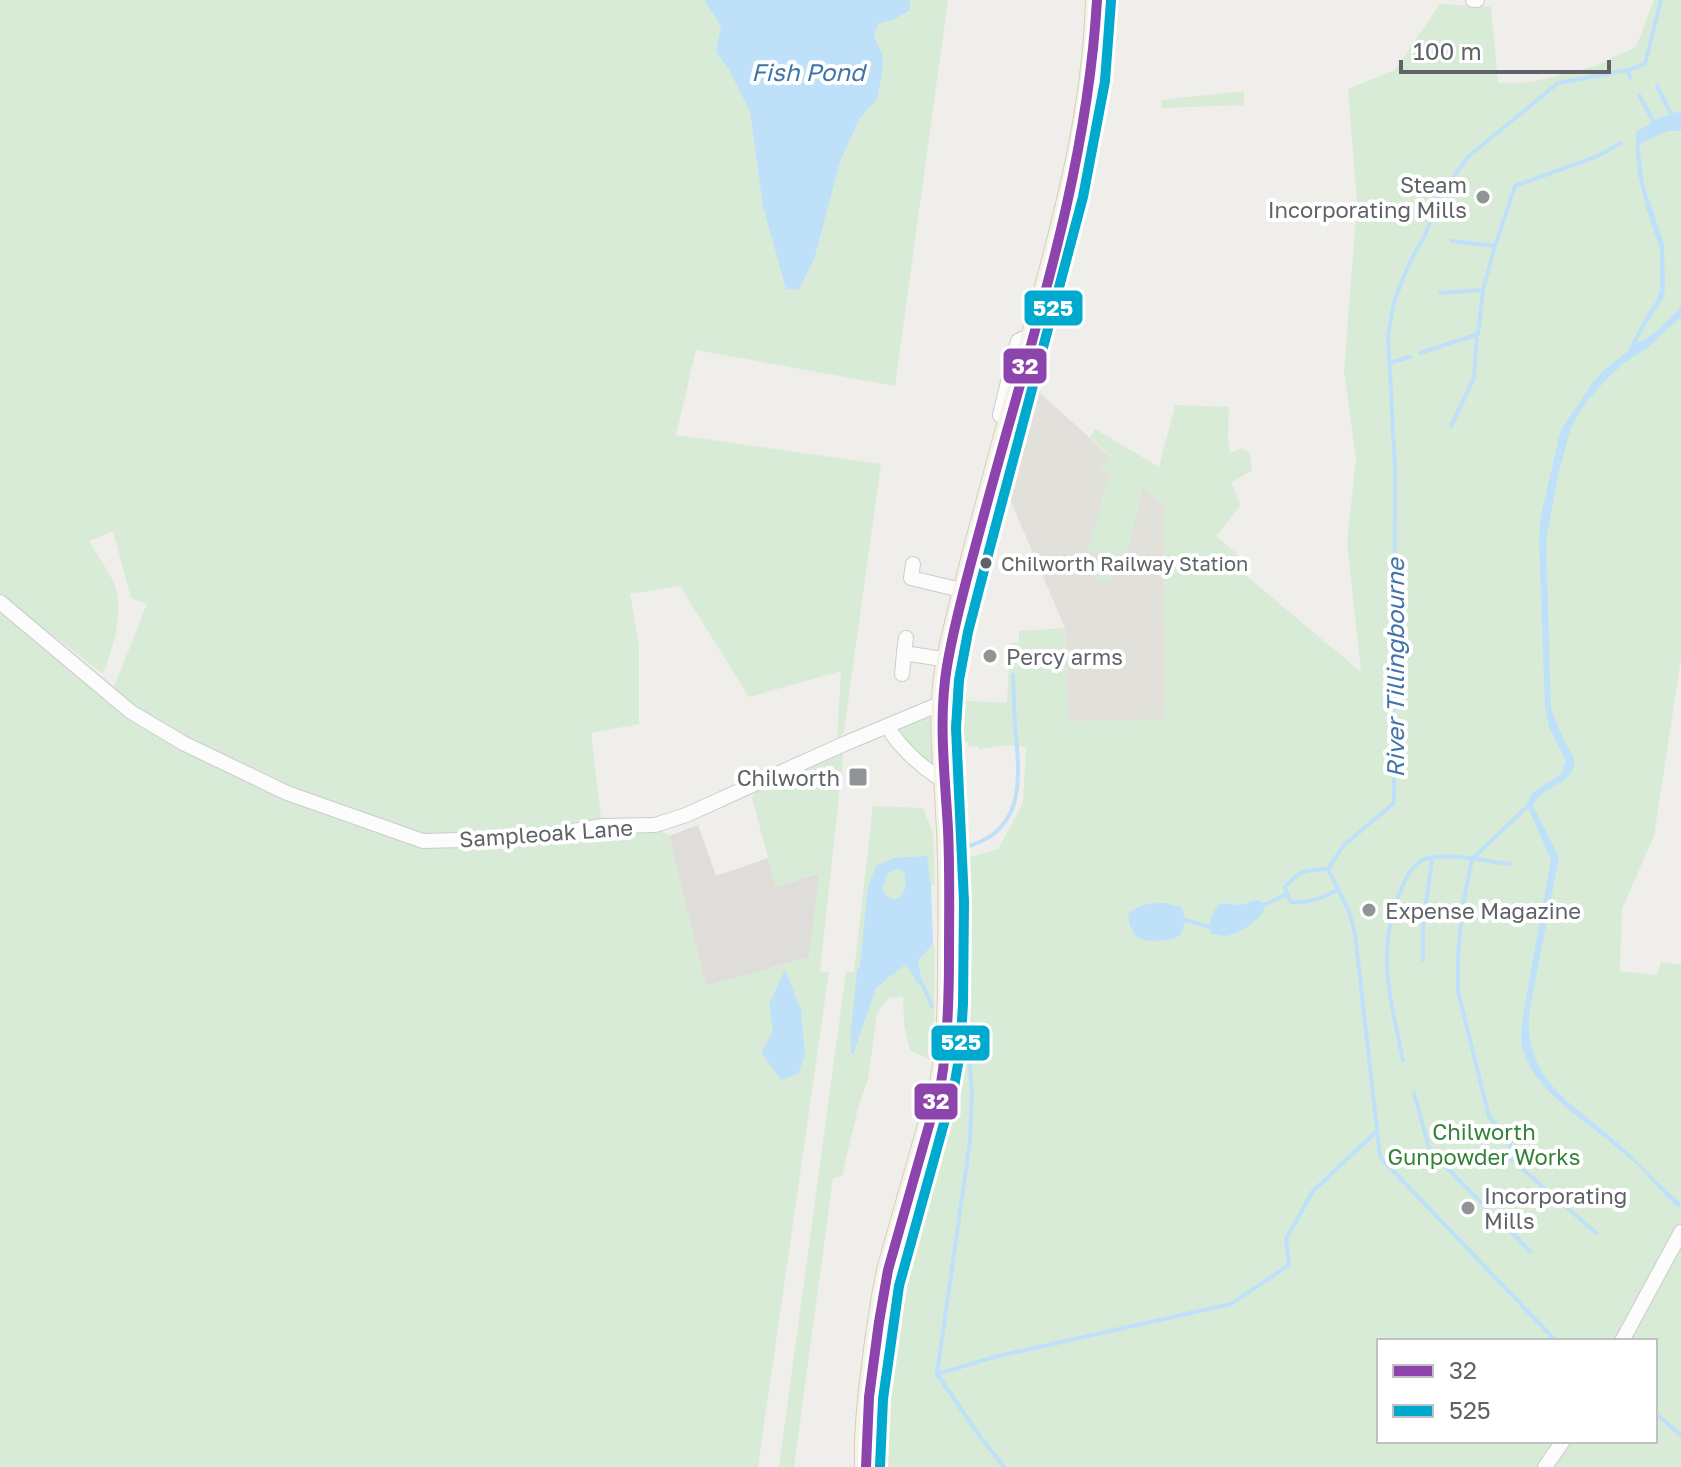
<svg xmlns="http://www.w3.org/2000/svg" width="1681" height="1467" font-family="'Golos Text',sans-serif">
  <rect width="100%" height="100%" fill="#efeeea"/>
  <path fill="#dfddda" d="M698 825 716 876 768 858 776 887 820 873 809 957 706 986 669 836Z"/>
  <path fill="#e2e0da" d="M1039 392 1164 505 1165 720 1068 722 1065 628 1009 497Z"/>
  <g fill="#d8ebd6" fill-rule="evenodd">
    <path d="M0 0H704L721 26 716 52 729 70 750 112 763 207 786 289 799 290 815 257 840 162 860 118 877 98 882 53 874 37 878 24 893 20 910 12V0H948L895 386 696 350 676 435 881 464 844 731 837 741 841 671 749 697 680 586 630 594 639 645V724L591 733 602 825H655L669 836 706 986 809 957 819 873 776 887 752 798 764 780 842 745 843 759 820 971 829 972 758 1467H0V611L125 718 195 758 206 750 142 713 114 687 147 604 131 598 113 531 89 541C96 554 110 572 115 586 124 615 113 647 103 674L0 594Z"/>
    <path d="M1654 0H1681V659L1654 836 1622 909 1620 971 1657 975 1661 962 1681 965V1467H1550L1558 1442 1538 1467H877L881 1381 887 1312 912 1226 962 1035 958 991 964 859 998 849 1023 803 1026 747 1010 745 978 749V746L969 747 968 742 956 743V700L1007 703 1010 643H1019V631L1065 628 1068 722 1165 719 1164 505 1143 488C1137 509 1128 557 1117 573 1113 579 1109 581 1101 583L1093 578 1099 555 1088 550 1110 473 1100 468 1110 455 1090 437 1095 429 1159 467 1175 405 1229 407 1228 437 1230 453 1242 448 1250 453 1252 470 1231 483 1241 505 1216 536 1244 560 1238 569 1361 672 1347 542 1356 458 1344 372 1357 203 1348 89 1395 70 1440 4 1491 7 1498 83 1531 82 1595 66 1636 47ZM1379 1341H1655V1441H1379Z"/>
    <path d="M1244 91V105L1162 108 1161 100Z"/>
    <path d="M942 703 936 776 890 731Z"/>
    <path d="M873 806 923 808 933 834 935 884 887 910 906 964 918 985H923L918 961 933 944 935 946 934 1019 930 1060 910 1050 904 1025 903 997 888 998 877 1014 868 1080 859 1104 842 1176 833 1178 794 1467H779L846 972H854Z"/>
  </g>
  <g fill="#bfe0f9" fill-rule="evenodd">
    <path d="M704 0H910V11L893 20 878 24 874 37 882 53 883 69 877 99 860 118 840 162 815 257 799 290 786 289 763 207 750 112 729 70 716 52 721 26Z"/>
    <path d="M1677 112H1681V131H1668L1639 144 1644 184 1664 244 1665 289 1663 299 1645 326 1636 344C1654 336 1667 321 1681 307V317L1647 348 1624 363 1607 379 1587 401 1572 425 1559 471 1546 540 1551 707C1555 720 1560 731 1565 743 1568 748 1573 755 1574 760 1578 782 1539 788 1533 806L1559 857 1529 1014C1525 1083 1574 1103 1619 1144 1640 1163 1659 1185 1681 1203L1679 1208C1666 1198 1656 1185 1645 1173 1638 1165 1630 1159 1622 1152 1588 1121 1526 1089 1521 1039 1521 1033 1522 1026 1522 1020L1551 860 1527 805 1532 793 1561 774 1566 761 1549 727 1545 707 1539 539 1540 520 1558 441 1562 428 1594 381 1605 369 1628 351 1645 317 1656 301 1660 290V249L1646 208 1638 174 1636 153V132L1659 118Z"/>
    <path d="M927 856 931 886 933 944 918 961 923 985H918L906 964 890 977 888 976 886 980 876 988 853 1054H851V1027L857 971 860 965 868 887 876 866 893 858ZM897 869 904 871C907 881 906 891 898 899 889 900 886 896 882 888L888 873Z"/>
    <path d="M1258 900 1266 904C1263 919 1240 934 1225 936 1221 936 1215 934 1211 934 1208 921 1212 912 1221 903L1240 905Z"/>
    <path d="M1165 903 1182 907C1184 916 1187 924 1181 933 1178 939 1170 939 1163 940 1141 944 1130 937 1128 914 1139 904 1150 903 1165 903Z"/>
    <path d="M785 970 801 1010 805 1055 798 1074 781 1080 761 1053 773 1031 769 1004Z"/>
  </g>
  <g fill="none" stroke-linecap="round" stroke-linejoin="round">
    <g stroke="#bfe0f9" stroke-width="4">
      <path d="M1628 70 1630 78"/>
      <path d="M1657 86 1672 116"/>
      <path d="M1639 95 1655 124"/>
      <path d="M1452 241 1495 246"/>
      <path d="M1440 293 1483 290"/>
      <path d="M1420 353 1478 334 1483 290 1495 246 1515 186 1598 156 1621 143"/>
      <path d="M1389 363 1410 357"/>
      <path d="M1451 426 1474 378 1477 334"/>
      <path d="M1529 805 1472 859 1462 910 1458 956V991L1489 1117 1510 1139 1511 1159 1596 1233"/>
      <path d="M961 848C1027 834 1020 778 1015 725 1014 709 1014 692 1013 675"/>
      <path d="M1287 894 1291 902C1309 903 1321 899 1337 890"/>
      <path d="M1266 904 1287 894 1285 887C1299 870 1307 870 1328 869"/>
      <path d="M1185 920 1210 927"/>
      <path d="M1423 960V927L1432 859"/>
      <path d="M923 985 932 1006"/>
      <path d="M967 1033 972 1092 970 1141 937 1374 981 1438 1004 1467"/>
      <path d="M1403 1060C1390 996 1374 946 1404 883 1409 872 1416 860 1429 858 1454 853 1484 861 1510 864"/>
      <path d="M1414 1093 1430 1151 1530 1251"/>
      <path d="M1556 1341 1380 1157 1355 934 1349 911 1328 869 1343 846 1394 803 1395 469 1388 335 1394 303 1401 283 1410 262 1425 235 1441 193 1469 156 1558 83 1628 70 1645 64 1661 0"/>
      <path d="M937 1374 994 1357 1231 1304 1289 1265 1286 1239 1313 1191 1377 1131"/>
      <path d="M1655 1413 1681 1435"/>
    </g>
    <defs>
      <g id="minor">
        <path d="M1473 0H1477"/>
        <path d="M1000 415 1018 341 1024 338 1032 336"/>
        <path d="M913 564 911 578 965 591"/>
        <path d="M0 602 131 712 183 743 287 793 423 841 533 838 602 826 655 825 686 815 844 744 942 703"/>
        <path d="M906 638 904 653 948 660"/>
        <path d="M902 674 904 653"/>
        <path d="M887 726C898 745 918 764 936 776L945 775"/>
        <path d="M1622 1341 1681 1232"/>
        <path d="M1545 1467 1563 1441"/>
      </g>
      <path id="primary" d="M866 1467C865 1436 868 1405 872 1374 876 1339 881 1305 888 1270L941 1083C949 1041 949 999 949 956 950 908 950 860 947 811 945 767 939 722 945 678 951 634 965 591 975 548 996 468 1018 389 1040 309 1068 207 1094 106 1097 0"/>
    </defs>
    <use href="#minor" stroke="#cbcccc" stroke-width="16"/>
    <use href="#primary" stroke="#d7ceb8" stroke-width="24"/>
    <use href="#minor" stroke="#fdfcfc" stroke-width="14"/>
    <use href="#primary" stroke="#f4f2e9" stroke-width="22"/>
    <defs>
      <path id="bus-1" d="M866 1467 869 1397 879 1322 888 1270 941 1083C948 1041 949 999 949 956 949 914 950 872 948 829 945 775 938 720 947 666 956 613 972 560 986 507 1031 340 1087 174 1097 0"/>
      <path id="bus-2" d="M880 1467 883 1399 899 1286 954 1087 960 1053 963 1004 964 902 956 728 959 680 968 632 989 551 1083 197 1105 81 1111 1"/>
    </defs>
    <use href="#bus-1" stroke="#fff" stroke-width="16"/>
    <use href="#bus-2" stroke="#fff" stroke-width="16"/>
    <use href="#bus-1" stroke="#8e44ad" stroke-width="10"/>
    <use href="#bus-2" stroke="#00a9ce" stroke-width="10"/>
  </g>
  <g fill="#919496" stroke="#fff" stroke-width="3">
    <circle cx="1483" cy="197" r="8"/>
    <circle cx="990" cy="656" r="8"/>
    <rect x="848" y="767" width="20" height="20" rx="4"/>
    <circle cx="1369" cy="910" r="8"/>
    <circle cx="1468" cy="1208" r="8"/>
  </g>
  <circle fill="#5f6368" stroke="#fff" stroke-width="3" cx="986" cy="563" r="7"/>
  <g text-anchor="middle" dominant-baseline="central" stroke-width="8" stroke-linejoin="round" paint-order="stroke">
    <g font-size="20" fill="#5f6368" stroke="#fff" text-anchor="start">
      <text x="1001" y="563">Chilworth Railway Station</text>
    </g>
    <g font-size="22" fill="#5f6368" stroke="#fff" text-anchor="start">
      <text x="1467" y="184" text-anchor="end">Steam<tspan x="1467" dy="25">Incorporating Mills</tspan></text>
      <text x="1006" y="656">Percy arms</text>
      <text x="840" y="777" text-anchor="end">Chilworth</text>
      <text x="1385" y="910">Expense Magazine</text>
      <text x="1484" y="1195">Incorporating<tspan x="1484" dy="25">Mills</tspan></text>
    </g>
    <g font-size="22" fill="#5f6368" stroke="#fff">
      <text transform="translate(546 833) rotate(-4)">Sampleoak Lane</text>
    </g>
    <g font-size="22" fill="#348238" stroke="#fff">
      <text x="1484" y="1131">Chilworth<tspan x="1484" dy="25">Gunpowder Works</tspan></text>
    </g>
    <g font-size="24" font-style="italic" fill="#4174aa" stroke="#fff">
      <text x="808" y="71">Fish Pond</text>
      <text transform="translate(1394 668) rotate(-90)">River Tillingbourne</text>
    </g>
  </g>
  <g stroke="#fff" stroke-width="3">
    <rect x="1023" y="289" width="61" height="38" rx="8" fill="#00a9ce"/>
    <rect x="1002" y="347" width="46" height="38" rx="8" fill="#8e44ad"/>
    <rect x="930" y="1024" width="61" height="38" rx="8" fill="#00a9ce"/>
    <rect x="913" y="1082" width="46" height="39" rx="8" fill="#8e44ad"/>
  </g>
  <g font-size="22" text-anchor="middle" font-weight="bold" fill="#fff">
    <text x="1053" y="316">525</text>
    <text x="1025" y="374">32</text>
    <text x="961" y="1050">525</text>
    <text x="936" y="1109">32</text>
  </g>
  <rect x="1377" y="1339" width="280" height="104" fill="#ffffff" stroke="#bfc1c3" stroke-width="2"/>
  <rect x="1393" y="1365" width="40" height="12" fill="#8e44ad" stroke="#bfc1c3" stroke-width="2"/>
  <text x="1449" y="1379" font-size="24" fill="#5f6368">32</text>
  <rect x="1393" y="1405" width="40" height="12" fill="#00a9ce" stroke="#bfc1c3" stroke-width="2"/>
  <text x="1449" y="1419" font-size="24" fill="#5f6368">525</text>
  <path d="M1401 60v12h208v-12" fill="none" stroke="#5f6368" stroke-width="4"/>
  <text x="1413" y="60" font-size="24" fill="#5f6368" stroke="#ffffff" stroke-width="6" paint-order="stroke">100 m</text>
</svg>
